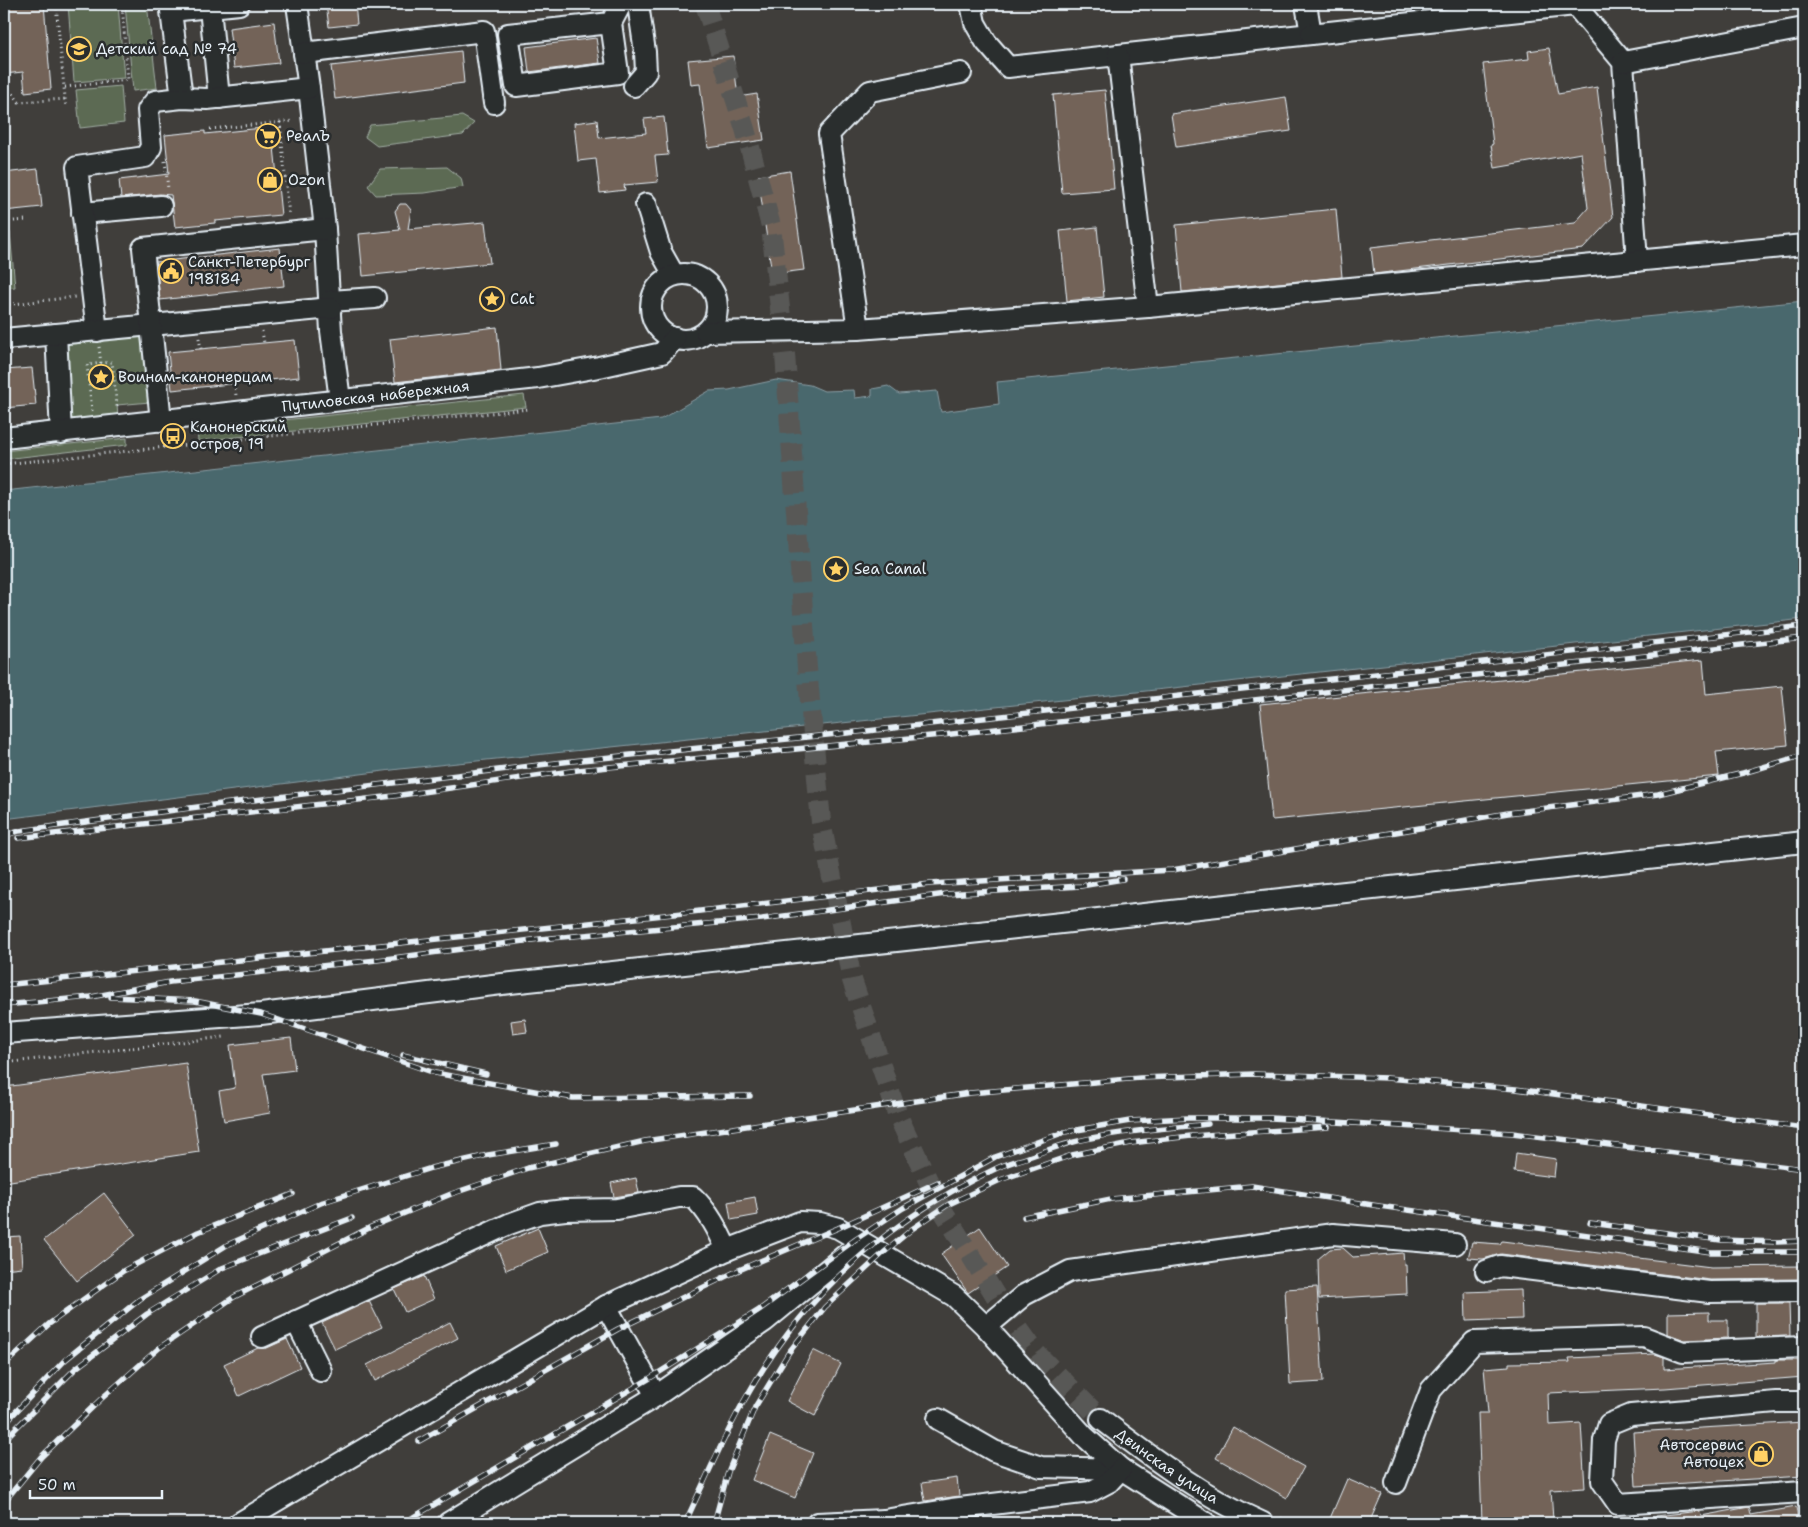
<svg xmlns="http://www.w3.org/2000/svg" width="1808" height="1527" font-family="'Shantell Sans',sans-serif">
  <rect width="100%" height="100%" fill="#403e3b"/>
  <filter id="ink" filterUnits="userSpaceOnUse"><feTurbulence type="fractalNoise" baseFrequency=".02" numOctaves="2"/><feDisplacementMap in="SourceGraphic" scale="10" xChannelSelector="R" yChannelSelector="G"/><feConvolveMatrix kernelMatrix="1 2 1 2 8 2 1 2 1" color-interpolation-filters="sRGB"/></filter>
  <g filter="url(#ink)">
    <g fill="#5b6a52" stroke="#a2aea5">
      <path d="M68 4H118L124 78 74 82Z"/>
      <path d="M125 4H147L157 88 133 91Z"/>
      <path d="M121 86 124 123 80 128 76 90Z"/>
      <path d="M462 116 474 123 463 135 377 146 365 137 370 125Z"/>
      <path d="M447 167 461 178 463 187 425 193 376 195 368 186 380 169Z"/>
      <path d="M4 232H10L15 287 4 288Z"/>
      <path d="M141 334 150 402 117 405 118 417 69 422 62 339Z"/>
      <path d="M524 395 526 407 198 441 197 429Z"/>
      <path d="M127 438V445L4 459V451Z"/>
    </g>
    <path fill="#4a676d" stroke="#899ea5" d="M1804 301V619L1082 698 400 769 4 819V491L661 419 709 391 729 390 776 380 810 385 824 391 854 390 855 398 872 396V389L888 386 899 394 937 391 941 412 999 404 997 382Z"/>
    <g fill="#736459" stroke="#e8f1f8">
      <path d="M4 4H44L51 89 25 92 23 72 4 74Z"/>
      <path d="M326 4H355L357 24 329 27Z"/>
      <path d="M274 22 279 63 234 68 229 28Z"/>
      <path d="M596 38 600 63 529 72 526 47Z"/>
      <path d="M1549 48 1558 94 1597 87 1613 217 1583 249 1374 274 1371 247 1575 223 1588 208 1581 153 1495 168 1491 145 1493 144 1483 64 1529 59 1528 51Z"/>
      <path d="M461 51 464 83 335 99 331 66Z"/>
      <path d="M733 56 738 97 757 94 764 140 708 148 700 84 691 85 688 60Z"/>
      <path d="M1105 90 1114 189 1062 193 1053 95Z"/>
      <path d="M1286 97 1291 131 1176 147 1171 114Z"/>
      <path d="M664 117 668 155 655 156 658 182 624 185 625 190 600 193 596 159 578 161 574 123 597 120 599 138 646 133 644 119Z"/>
      <path d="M272 127 281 215 215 221V223L175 227 171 195 160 194 121 198 119 180 169 174 165 135 205 131V134Z"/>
      <path d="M38 169 42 207 4 211V173Z"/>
      <path d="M790 171 804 270 772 274 758 176Z"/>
      <path d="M400 204H406L411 210 408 229 485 222 490 263 363 276 359 234 400 230 395 211Z"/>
      <path d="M1336 209 1342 277 1182 292 1176 225Z"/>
      <path d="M1097 227 1104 297 1067 301 1060 231Z"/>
      <path d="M280 248 284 286 160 300 156 262Z"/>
      <path d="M497 327 501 370 395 382 390 339Z"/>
      <path d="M295 340 299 377 172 390 168 352Z"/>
      <path d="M32 368 36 405 4 408V370Z"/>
      <path d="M1703 660 1706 694 1782 686 1788 745 1716 752 1719 776 1272 820 1260 704Z"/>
      <path d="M525 1019 527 1032 513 1034 511 1021Z"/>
      <path d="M291 1038 295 1070 263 1074 270 1113 224 1121 219 1091 235 1088 230 1045Z"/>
      <path d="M186 1063 199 1152 4 1182V1087Z"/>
      <path d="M1516 1153 1556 1159 1554 1177 1514 1172Z"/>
      <path d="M636 1178 639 1193 614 1197 611 1183Z"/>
      <path d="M104 1193 136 1235 77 1281 44 1240Z"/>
      <path d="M755 1197 758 1215 731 1220 728 1202Z"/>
      <path d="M980 1227 1007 1267 968 1293 941 1254Z"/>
      <path d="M538 1228 548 1252 506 1270 496 1246Z"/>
      <path d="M20 1236 22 1267 4 1269V1255H7L6 1237Z"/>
      <path d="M1502 1241 1711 1267 1804 1266V1279L1710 1280 1501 1254 1483 1259 1468 1258 1472 1242 1500 1244Z"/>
      <path d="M1343 1248 1353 1257 1403 1253 1404 1264H1406L1407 1294 1319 1299 1318 1259 1330 1249Z"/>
      <path d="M424 1276 434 1299 405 1312 394 1289Z"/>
      <path d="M1317 1287 1323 1382 1290 1384 1285 1289Z"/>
      <path d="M1521 1290 1522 1319 1466 1321 1465 1292Z"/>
      <path d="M369 1301 382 1327 335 1349 322 1323Z"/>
      <path d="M1756 1303H1789L1790 1336 1756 1337Z"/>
      <path d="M1709 1312V1320H1728V1338L1685 1340 1668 1334V1313Z"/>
      <path d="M450 1322 458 1338 375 1381 367 1365Z"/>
      <path d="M287 1339 300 1367 239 1396 224 1364 258 1348H267Z"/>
      <path d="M813 1350 841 1364 815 1416 787 1401Z"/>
      <path d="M1655 1354 1664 1357V1369L1776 1362V1360H1804V1377L1665 1388 1548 1393 1549 1425 1581 1423 1585 1488 1551 1490 1553 1519 1482 1522 1478 1413H1488L1484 1368 1509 1366V1363L1570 1362 1569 1358Z"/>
      <path d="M1804 1422V1476L1636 1486 1633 1432Z"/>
      <path d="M1233 1427 1304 1467 1287 1498 1216 1458Z"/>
      <path d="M770 1435 813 1453 795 1498 752 1480Z"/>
      <path d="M957 1478 959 1496 925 1501 922 1483Z"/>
      <path d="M1347 1479 1382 1494 1369 1523H1328Z"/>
      <path d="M1749 1507 1751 1515 1796 1507 1799 1523H1656V1516L1700 1511 1701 1516Z"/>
    </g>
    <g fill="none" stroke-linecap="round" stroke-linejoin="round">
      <path stroke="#595957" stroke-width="20" stroke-dasharray="20 10" stroke-linecap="butt" d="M705 4 745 129 771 226 785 354 807 668 821 822 852 980 898 1116 940 1206 1000 1303 1037 1354 1101 1419"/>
      <defs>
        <g id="minor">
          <path d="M297 4 309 88 325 229 331 331 340 400"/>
          <path d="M971 4 975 23 986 42 1008 67 1311 34 1306 4"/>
          <path d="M210 8 219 98"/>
          <path d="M611 23 508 34 516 86 618 73 611 23 621 4"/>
          <path d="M1311 34 1575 5 1623 62 1637 261"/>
          <path d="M304 53 484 31 494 103"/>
          <path d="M1118 55 1148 307"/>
          <path d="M1623 62 1804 28"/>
          <path d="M634 86 646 72 645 52 638 4"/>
          <path d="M182 98 171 11 239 4"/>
          <path d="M646 204 661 252 674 275"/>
          <path d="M82 213 161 206"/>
          <circle cx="684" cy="307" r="33"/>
          <path d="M330 301 375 298"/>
          <path d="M858 329 1148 307 1804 245"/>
          <path d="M97 331 77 167 145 157 151 147 148 110 155 101 182 98 207 99 309 88"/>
          <path d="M706 332 858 329 829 134 870 91 961 73"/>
          <path d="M56 334 61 433"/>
          <path d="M4 339 331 308"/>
          <path d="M161 421 143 248 325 229"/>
          <path id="s1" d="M4 438 538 378 599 367 662 353 675 338"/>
          <path d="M4 1033 261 1014 493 985 1804 842"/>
          <path d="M1486 1271 1500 1266 1709 1292 1804 1291"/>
          <path d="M606 1306 656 1396"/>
          <path d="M296 1321 321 1371"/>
          <path d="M986 1327 1024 1295 1070 1271 1333 1234 1455 1244"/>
          <path d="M262 1337 509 1224 540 1213 565 1210 617 1209 679 1197H693C709 1212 718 1230 727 1250"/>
          <path d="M1804 1402H1776L1631 1415 1609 1424 1604 1440 1602 1481 1618 1504 1804 1492"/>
          <path d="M938 1419 994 1451 1041 1467 1121 1469"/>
          <path id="s2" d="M1101 1419C1152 1458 1204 1497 1263 1523"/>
          <path d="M1396 1483 1431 1390 1474 1342 1644 1337 1683 1352 1804 1347"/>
          <path d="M239 1523 606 1306 727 1250 800 1222 820 1223 838 1228 954 1296 986 1327 1084 1436 1121 1469 1206 1523"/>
          <path d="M448 1523 656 1396 765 1321 861 1242"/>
          <path d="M817 1523 884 1520 952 1509 1090 1492 1109 1482 1121 1469"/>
        </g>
      </defs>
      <use href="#minor" stroke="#e8f1f8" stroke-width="24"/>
      <g stroke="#e8f1f8" stroke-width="3" stroke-dasharray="1 4" stroke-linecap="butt">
        <path d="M56 4 66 108"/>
        <path d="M65 87 128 80 122 4"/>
        <path d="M4 90 12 92 19 102 66 99"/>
        <path d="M280 122 289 216"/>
        <path d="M210 129 294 121"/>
        <path d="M165 161 168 189"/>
        <path d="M4 222 26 220"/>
        <path d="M4 305 75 297"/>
        <path d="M262 331 264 343"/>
        <path d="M199 338 201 349"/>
        <path d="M99 347 101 364"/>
        <path d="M89 383 114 381"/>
        <path d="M235 384 236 396"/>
        <path d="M92 411 87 365 112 362 117 407"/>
        <path d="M4 464 529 409"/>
        <path d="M4 1063 224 1037"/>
        <path d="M1281 1518 1292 1523"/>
      </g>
      <use href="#minor" stroke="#2a2d2e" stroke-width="20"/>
      <defs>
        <g id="rail">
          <path d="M4 836 19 831 205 806 572 761 867 731 1804 626"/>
          <path d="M18 838 394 796 578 770 952 734 1804 638"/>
          <path d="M4 985 683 913 930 884 1172 870 1508 813 1658 794 1743 773 1804 755"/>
          <path d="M111 997 195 1001 261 1014 435 1073 573 1098 750 1096"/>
          <path d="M4 1005 91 997 170 982 377 960 540 939 762 919 946 894 1081 886 1123 879"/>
          <path d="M403 1055 486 1074"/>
          <path d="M1024 1217 1111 1199 1252 1186 1379 1206 1711 1252H1804"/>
          <path d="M1590 1223 1721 1240 1777 1242 1804 1241"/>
          <path d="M4 1365 49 1324 123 1271 198 1232 293 1194"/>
          <path d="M4 1424 65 1360 140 1299 227 1245 323 1202 431 1168 488 1155 556 1144"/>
          <path d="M419 1441 618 1329 739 1270 838 1228 938 1182"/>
          <path d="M4 1443 10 1434 76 1368 147 1314 222 1268 352 1218"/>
          <path d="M4 1502 41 1457 101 1399 159 1348 234 1297 371 1227 451 1194 528 1168 645 1141 970 1093 1140 1078 1254 1074 1387 1078 1516 1089 1804 1128"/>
          <path d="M403 1523 647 1380 759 1310 856 1239 903 1208 995 1157 1065 1132 1130 1121 1188 1118H1271L1512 1133 1804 1169"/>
          <path d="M685 1523C704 1483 722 1440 744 1401 802 1296 887 1220 995 1169 1007 1163 1021 1160 1034 1155 1046 1151 1057 1146 1070 1143 1114 1131 1162 1129 1208 1124"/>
          <path d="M714 1523 728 1472 755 1407 789 1352 825 1307 881 1255 912 1229 949 1204 1000 1180 1072 1155 1131 1143 1191 1136 1328 1127"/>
        </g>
      </defs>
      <use href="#rail" stroke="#e8f1f8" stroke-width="5.5"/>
      <use href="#rail" stroke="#2a2d2e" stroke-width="4" stroke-dasharray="11" stroke-linecap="butt"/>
    </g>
  </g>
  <defs>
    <symbol id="school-ring" viewBox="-11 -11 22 22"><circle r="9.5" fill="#2a2d2e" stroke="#ffd166" stroke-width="1.5"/><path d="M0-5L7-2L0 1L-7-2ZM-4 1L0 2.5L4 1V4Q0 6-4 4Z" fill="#ffd166"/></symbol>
    <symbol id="supermarket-ring" viewBox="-11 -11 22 22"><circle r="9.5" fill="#2a2d2e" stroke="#ffd166" stroke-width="1.5"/><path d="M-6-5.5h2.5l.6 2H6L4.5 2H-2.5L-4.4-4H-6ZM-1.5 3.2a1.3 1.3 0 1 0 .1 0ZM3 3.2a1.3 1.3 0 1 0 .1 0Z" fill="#ffd166"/></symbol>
    <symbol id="shop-ring" viewBox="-11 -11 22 22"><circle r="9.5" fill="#2a2d2e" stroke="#ffd166" stroke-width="1.5"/><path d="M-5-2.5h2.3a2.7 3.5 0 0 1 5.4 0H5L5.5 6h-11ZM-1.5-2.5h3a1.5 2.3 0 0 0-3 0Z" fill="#ffd166"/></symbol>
    <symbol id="civic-ring" viewBox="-11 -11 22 22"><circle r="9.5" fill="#2a2d2e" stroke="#ffd166" stroke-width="1.5"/><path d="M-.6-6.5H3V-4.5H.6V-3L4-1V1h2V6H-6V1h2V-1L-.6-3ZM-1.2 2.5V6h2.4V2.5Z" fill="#ffd166"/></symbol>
    <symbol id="sight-ring" viewBox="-11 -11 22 22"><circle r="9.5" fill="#2a2d2e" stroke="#ffd166" stroke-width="1.5"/><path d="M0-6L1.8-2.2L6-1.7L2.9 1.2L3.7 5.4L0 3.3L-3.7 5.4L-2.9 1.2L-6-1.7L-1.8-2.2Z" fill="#ffd166"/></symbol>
    <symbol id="bus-ring" viewBox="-11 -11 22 22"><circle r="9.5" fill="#2a2d2e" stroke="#ffd166" stroke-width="1.5"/><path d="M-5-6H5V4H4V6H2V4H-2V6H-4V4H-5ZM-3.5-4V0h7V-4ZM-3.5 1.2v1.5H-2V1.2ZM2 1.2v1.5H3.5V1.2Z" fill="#ffd166"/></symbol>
  </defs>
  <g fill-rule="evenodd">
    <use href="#school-ring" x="65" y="35" width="28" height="28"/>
    <use href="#supermarket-ring" x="254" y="122" width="28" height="28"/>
    <use href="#shop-ring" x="256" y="166" width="28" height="28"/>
    <use href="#civic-ring" x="157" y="257" width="28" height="28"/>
    <use href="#sight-ring" x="478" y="285" width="28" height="28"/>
    <use href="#sight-ring" x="87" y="363" width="28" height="28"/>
    <use href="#bus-ring" x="159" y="422" width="28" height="28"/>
    <use href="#sight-ring" x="822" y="555" width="28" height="28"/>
    <use href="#shop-ring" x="1747" y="1440" width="28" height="28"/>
  </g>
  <g text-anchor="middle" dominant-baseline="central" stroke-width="5" stroke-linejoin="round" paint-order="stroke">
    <g font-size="15" fill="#e8f1f8" stroke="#2a2d2e" text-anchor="start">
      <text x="96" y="49">Детский сад № 74</text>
      <text x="286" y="136">РеалЪ</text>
      <text x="288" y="180">Ozon</text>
      <text x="188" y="262">Санкт-Петербург<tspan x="188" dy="17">198184</tspan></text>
      <text x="510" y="299">Cat</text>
      <text x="118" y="377">Воинам-канонерцам</text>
      <text x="190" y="427">Канонерский<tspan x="190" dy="17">остров, 19</tspan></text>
      <text x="854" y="569">Sea Canal</text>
      <text x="1744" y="1445" text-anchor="end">Автосервис<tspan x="1744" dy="17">Автоцех</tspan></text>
    </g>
    <g font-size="15" fill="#e8f1f8" stroke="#2a2d2e">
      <text stroke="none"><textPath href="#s1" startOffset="374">Путиловская набережная</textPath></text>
      <text stroke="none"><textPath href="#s2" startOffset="81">Двинская улица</textPath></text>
    </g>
  </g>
  <rect width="1808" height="1527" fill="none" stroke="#2a2d2e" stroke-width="20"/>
  <rect x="10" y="10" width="1788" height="1507" fill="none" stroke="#e8f1f8" stroke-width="2" filter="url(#ink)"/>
  <path d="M30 1490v8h132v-8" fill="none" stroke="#e8f1f8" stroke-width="2.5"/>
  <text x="38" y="1490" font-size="15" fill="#e8f1f8" stroke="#2a2d2e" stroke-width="4" paint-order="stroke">50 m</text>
</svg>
